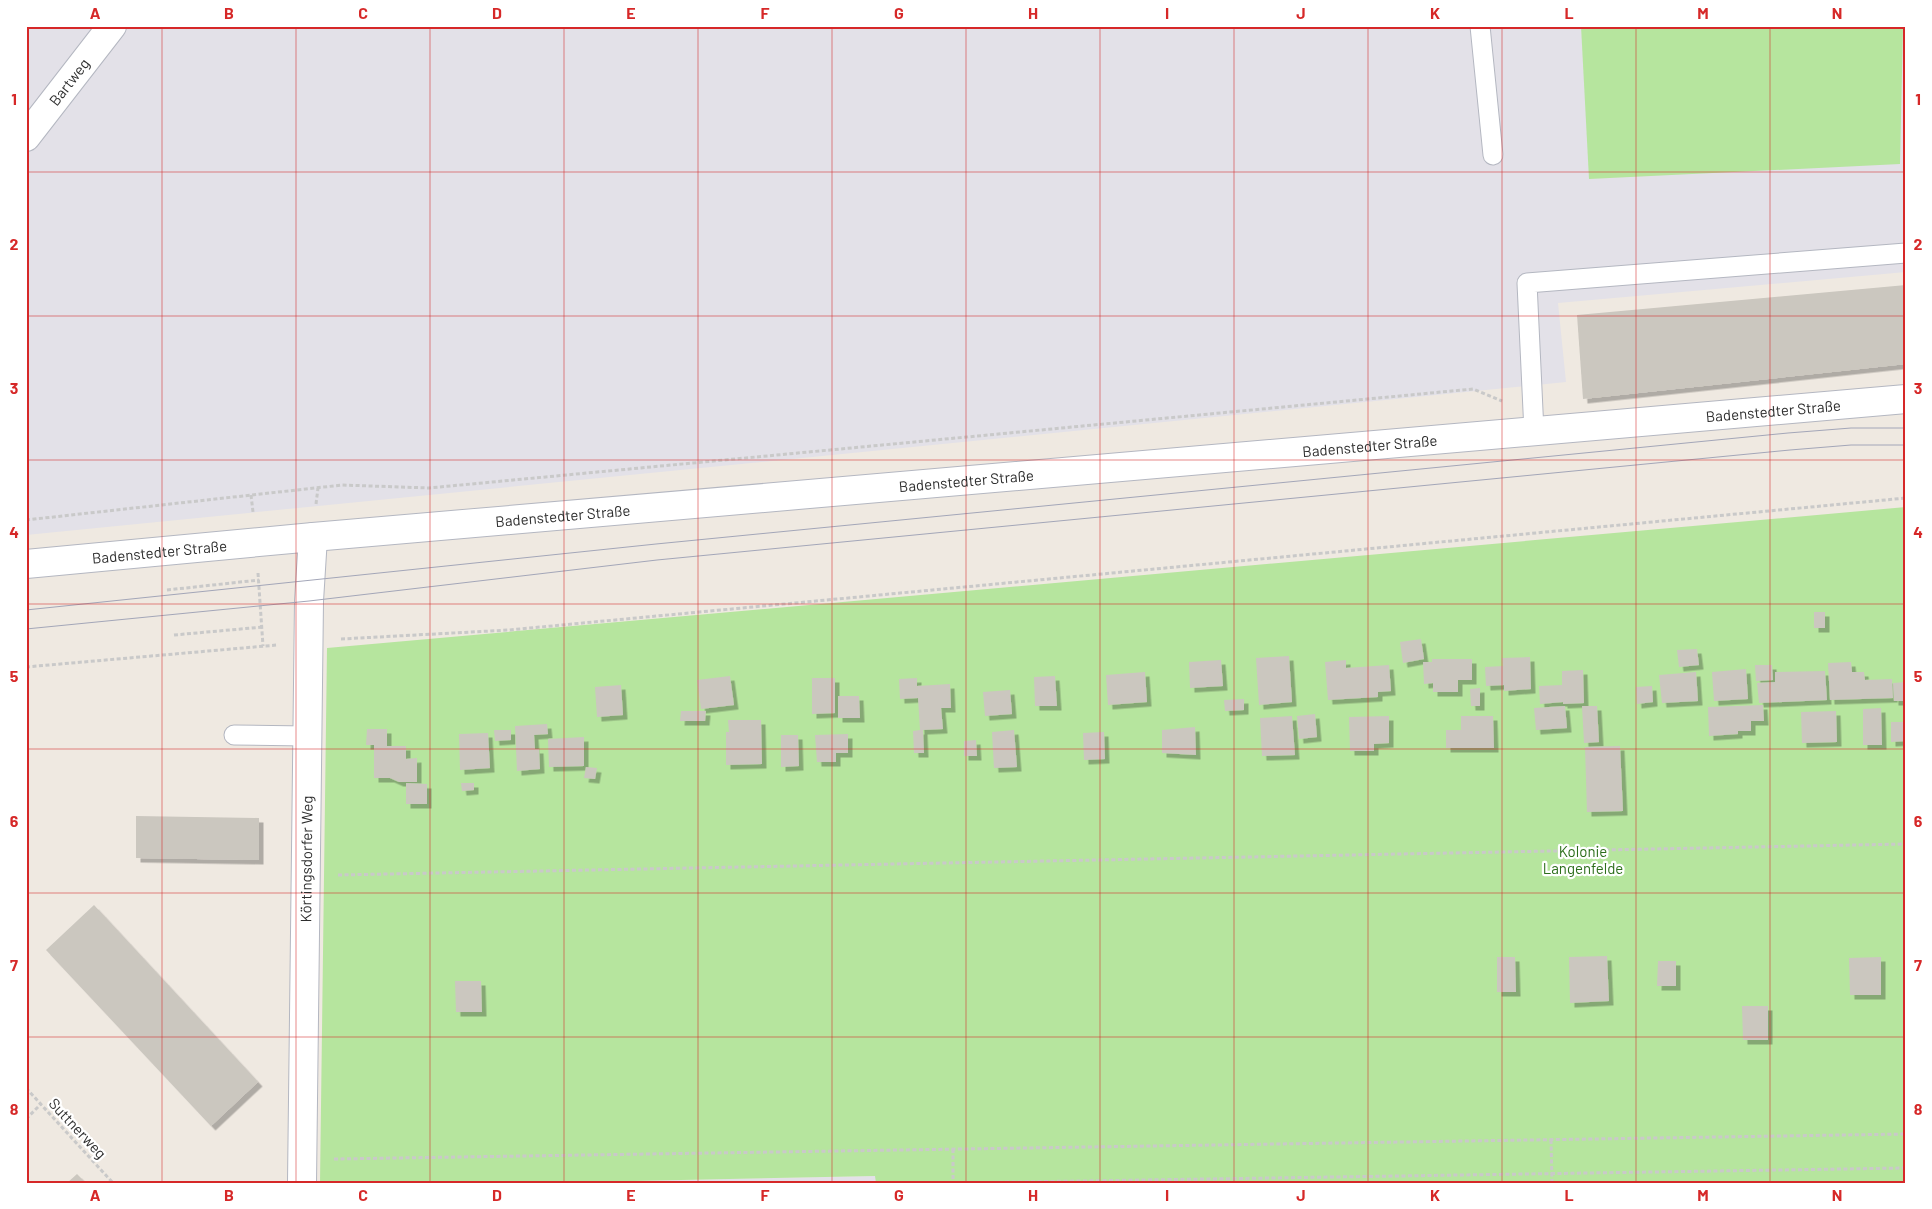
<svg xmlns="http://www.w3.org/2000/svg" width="1932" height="1209" font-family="Barlow,sans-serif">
  <defs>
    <filter id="shadow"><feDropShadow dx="4.5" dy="4.5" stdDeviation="0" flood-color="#0004"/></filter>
  </defs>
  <rect width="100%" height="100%" fill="#efe9e1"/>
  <g fill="#e3e1e8">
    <path d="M26 26H1906V272L1558 303 1566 382 26 535Z"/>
    <path d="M876 1176V1183H539Z"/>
  </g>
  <g fill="#b6e59e">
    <path d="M1581 26H1903L1900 164 1589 179Z"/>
    <path d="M1906 507V1183H876L875 1176 539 1183H320L327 648Z"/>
  </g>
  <g fill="#cbc7bf" filter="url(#shadow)">
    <path d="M1906 285V364L1583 399 1577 315Z"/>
    <rect x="1814" y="612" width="11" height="16"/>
    <path d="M1421 639 1424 659 1403 663 1400 642Z"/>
    <path d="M1697 649 1699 665 1679 667 1677 650Z"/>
    <path d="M1289 656 1292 702 1259 705 1256 658Z"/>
    <path d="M1530 657 1531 689 1504 691V685L1486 686 1485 667 1503 666 1502 658Z"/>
    <path d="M1432 659H1472V680H1458V692H1433V683L1424 684 1423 662H1432Z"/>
    <path d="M1221 660 1223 686 1190 688 1189 662Z"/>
    <path d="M1346 660V668L1389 665 1391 691 1378 692V697L1328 700 1325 662Z"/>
    <path d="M1851 662 1852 672H1864L1865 680 1892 679 1893 698 1830 700 1828 663Z"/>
    <path d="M1755 665H1772L1773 680 1756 681Z"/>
    <path d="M1746 669 1748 699 1714 701 1712 672Z"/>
    <path d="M1583 670 1584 703 1563 704V702L1540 704 1539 686 1562 685V671Z"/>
    <path d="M1825 671 1827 700 1759 703 1757 683 1775 682V672Z"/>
    <path d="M1145 672 1147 702 1108 705 1106 675Z"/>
    <path d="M1696 672 1698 701 1662 703 1659 675Z"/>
    <path d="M730 676 734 705 701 709 697 680Z"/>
    <path d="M1055 676 1057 706H1035L1034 677Z"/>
    <path d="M812 678H835V713L812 714Z"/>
    <path d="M917 678V686L950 684 951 708H941L943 729 923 730 924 753H914L913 731 920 730 918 698 900 699 899 679Z"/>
    <path d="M1906 682V701H1894L1893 683Z"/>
    <path d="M621 685 623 715 597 717 595 687Z"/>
    <path d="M1652 686 1653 702 1637 704 1636 687Z"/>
    <path d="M1480 688V706H1471L1470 689Z"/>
    <path d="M1010 690 1012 714 985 716 983 692Z"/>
    <path d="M838 696H859L860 718H838Z"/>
    <path d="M1244 699V710L1225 711 1224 700Z"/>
    <path d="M1763 705 1764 721H1751V731H1738V734L1709 736 1708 707Z"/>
    <path d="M1565 706 1567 728 1536 730 1534 708Z"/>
    <path d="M1582 706H1597L1599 742 1584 743Z"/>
    <path d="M1881 708 1882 745H1863V709Z"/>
    <path d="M681 711H706L705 721H680Z"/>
    <path d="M1836 711 1837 742 1802 743 1801 712Z"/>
    <path d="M1315 714 1317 737 1299 739 1297 716Z"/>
    <path d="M1292 716 1295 755 1262 756 1260 718Z"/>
    <path d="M1389 716V743L1374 744V751H1350L1349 717Z"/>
    <path d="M1461 716H1493L1494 748H1446V730H1461Z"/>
    <path d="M728 720H761L762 764 726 765V732H729Z"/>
    <path d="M1891 722H1906V741L1891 742Z"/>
    <path d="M547 724 548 734 534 735 535 749H539L540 769 517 771 515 726Z"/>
    <path d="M1195 727 1196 755 1162 753V730Z"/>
    <path d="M367 729H387V746H406V759L417 758V782H399L390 778H374V745H366Z"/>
    <path d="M494 730H511V740L495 741Z"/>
    <path d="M1014 730 1017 767 994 768 992 732Z"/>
    <path d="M1104 732 1105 759 1084 760 1083 733Z"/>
    <path d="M488 733 490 768 460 770 459 734Z"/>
    <path d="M848 734V753H836V762H817L815 735Z"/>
    <path d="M781 735H798L799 766 781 767Z"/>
    <path d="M584 737V766L549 767 548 739Z"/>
    <path d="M976 740 977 756H964V741Z"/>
    <path d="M1620 746 1623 811 1587 812 1585 747Z"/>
    <path d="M586 767 597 768 595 779 584 778Z"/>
    <path d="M406 783 427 784V804H406Z"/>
    <path d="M461 783H474V790L462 791Z"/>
    <path d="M136 816 259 818V860L136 858Z"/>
    <path d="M94 905 258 1082 211 1126 46 950Z"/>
    <path d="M1607 956 1609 1001 1570 1003 1569 957Z"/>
    <path d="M1497 957H1515L1516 992H1497Z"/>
    <path d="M1881 957V995H1850L1849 958Z"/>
    <path d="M1658 961H1676V986H1657Z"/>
    <path d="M455 981H481L482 1012H456Z"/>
    <path d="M1742 1006H1768V1040H1743Z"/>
    <path d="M77 1174 86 1183H67Z"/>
  </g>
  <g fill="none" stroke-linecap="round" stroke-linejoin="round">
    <defs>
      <g id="service">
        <path d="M1480 26 1493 155"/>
        <path d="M1534 432 1527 283 1906 253"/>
        <path d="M234 735 307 736"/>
      </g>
      <g id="minor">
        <path id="s1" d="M26 137 112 26"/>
        <path id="s2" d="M302 1183 309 601 313 537"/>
      </g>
      <g id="tertiary">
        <path id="s3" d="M26 564 313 537 1906 399"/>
      </g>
    </defs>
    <use href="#service" stroke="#b4b7c1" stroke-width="21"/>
    <use href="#minor" stroke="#b4b7c1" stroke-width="30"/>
    <use href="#tertiary" stroke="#b4b7c1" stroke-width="30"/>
    <g stroke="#c9c9c9" stroke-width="3" stroke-dasharray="4 2.5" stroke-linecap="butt">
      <path d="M251 495 253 512"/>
      <path d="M316 504 318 488"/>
      <path d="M26 520 342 485 429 488 1473 389 1502 401"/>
      <path d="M258 573 263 646"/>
      <path d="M167 590 259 580"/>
      <path d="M174 635 263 627"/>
      <path d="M341 639 509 630 1906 498"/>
      <path d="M26 667 277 645"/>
      <path d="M338 875 1906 844"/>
      <path d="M26 1088 113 1183"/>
      <path d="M26 1119 41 1104"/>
      <path d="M1551 1140 1552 1183"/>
      <path d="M953 1149V1183"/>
      <path d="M334 1159 1906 1134"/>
      <path d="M953 1183 1906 1168"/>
    </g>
    <use href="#service" stroke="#fff" stroke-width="19"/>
    <use href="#minor" stroke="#fff" stroke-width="28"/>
    <use href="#tertiary" stroke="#fff" stroke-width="28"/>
    <g stroke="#a3a6b8" stroke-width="1">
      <path d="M26 610 656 544 1788 433 1851 428H1906"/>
      <path d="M26 629 309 601 657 560 1790 450 1851 445H1906"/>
    </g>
  </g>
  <path fill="none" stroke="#d62828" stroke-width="1" stroke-opacity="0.55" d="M162 26V1183M296 26V1183M430 26V1183M564 26V1183M698 26V1183M832 26V1183M966 26V1183M1100 26V1183M1234 26V1183M1368 26V1183M1502 26V1183M1636 26V1183M1770 26V1183M26 172H1906M26 316H1906M26 460H1906M26 604H1906M26 749H1906M26 893H1906M26 1037H1906"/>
  <g text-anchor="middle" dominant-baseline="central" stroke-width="4.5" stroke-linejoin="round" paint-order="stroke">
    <g font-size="15" fill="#2e2e2e" stroke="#fff">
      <text stroke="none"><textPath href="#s1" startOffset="70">Bartweg</textPath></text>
      <text stroke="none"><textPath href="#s3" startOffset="1754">Badenstedter Straße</textPath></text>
      <text stroke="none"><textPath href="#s3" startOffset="1349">Badenstedter Straße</textPath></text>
      <text stroke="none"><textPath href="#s3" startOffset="944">Badenstedter Straße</textPath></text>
      <text stroke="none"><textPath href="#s3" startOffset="539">Badenstedter Straße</textPath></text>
      <text stroke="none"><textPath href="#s3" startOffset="134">Badenstedter Straße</textPath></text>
      <text stroke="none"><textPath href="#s2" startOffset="324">Körtingsdorfer Weg</textPath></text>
      <text transform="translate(78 1128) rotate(47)">Suttnerweg</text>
    </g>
    <g font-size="15" fill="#2c6e1b" stroke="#fff">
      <text x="1583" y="851">Kolonie<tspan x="1583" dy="17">Langenfelde</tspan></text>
    </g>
  </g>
  <rect width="1932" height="1209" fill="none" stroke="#ffffff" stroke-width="55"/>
  <rect x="28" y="28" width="1876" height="1154" fill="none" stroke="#d62828" stroke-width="2"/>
  <g font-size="16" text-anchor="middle" font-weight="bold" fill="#d62828">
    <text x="95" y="19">A</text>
    <text x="229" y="19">B</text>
    <text x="363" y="19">C</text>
    <text x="497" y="19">D</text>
    <text x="631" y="19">E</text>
    <text x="765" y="19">F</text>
    <text x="899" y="19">G</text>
    <text x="1033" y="19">H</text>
    <text x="1167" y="19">I</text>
    <text x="1301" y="19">J</text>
    <text x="1435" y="19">K</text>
    <text x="1569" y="19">L</text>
    <text x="1703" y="19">M</text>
    <text x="1837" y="19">N</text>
    <text x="14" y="105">1</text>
    <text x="1918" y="105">1</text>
    <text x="14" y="250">2</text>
    <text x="1918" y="250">2</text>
    <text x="14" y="394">3</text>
    <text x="1918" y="394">3</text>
    <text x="14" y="538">4</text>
    <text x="1918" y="538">4</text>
    <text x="14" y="682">5</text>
    <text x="1918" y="682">5</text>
    <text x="14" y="827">6</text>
    <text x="1918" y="827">6</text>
    <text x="14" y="971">7</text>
    <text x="1918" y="971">7</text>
    <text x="14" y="1115">8</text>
    <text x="1918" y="1115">8</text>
    <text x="95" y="1201">A</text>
    <text x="229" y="1201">B</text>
    <text x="363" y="1201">C</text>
    <text x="497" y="1201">D</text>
    <text x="631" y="1201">E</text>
    <text x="765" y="1201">F</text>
    <text x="899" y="1201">G</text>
    <text x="1033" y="1201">H</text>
    <text x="1167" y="1201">I</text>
    <text x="1301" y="1201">J</text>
    <text x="1435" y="1201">K</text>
    <text x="1569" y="1201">L</text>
    <text x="1703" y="1201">M</text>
    <text x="1837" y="1201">N</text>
  </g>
</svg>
